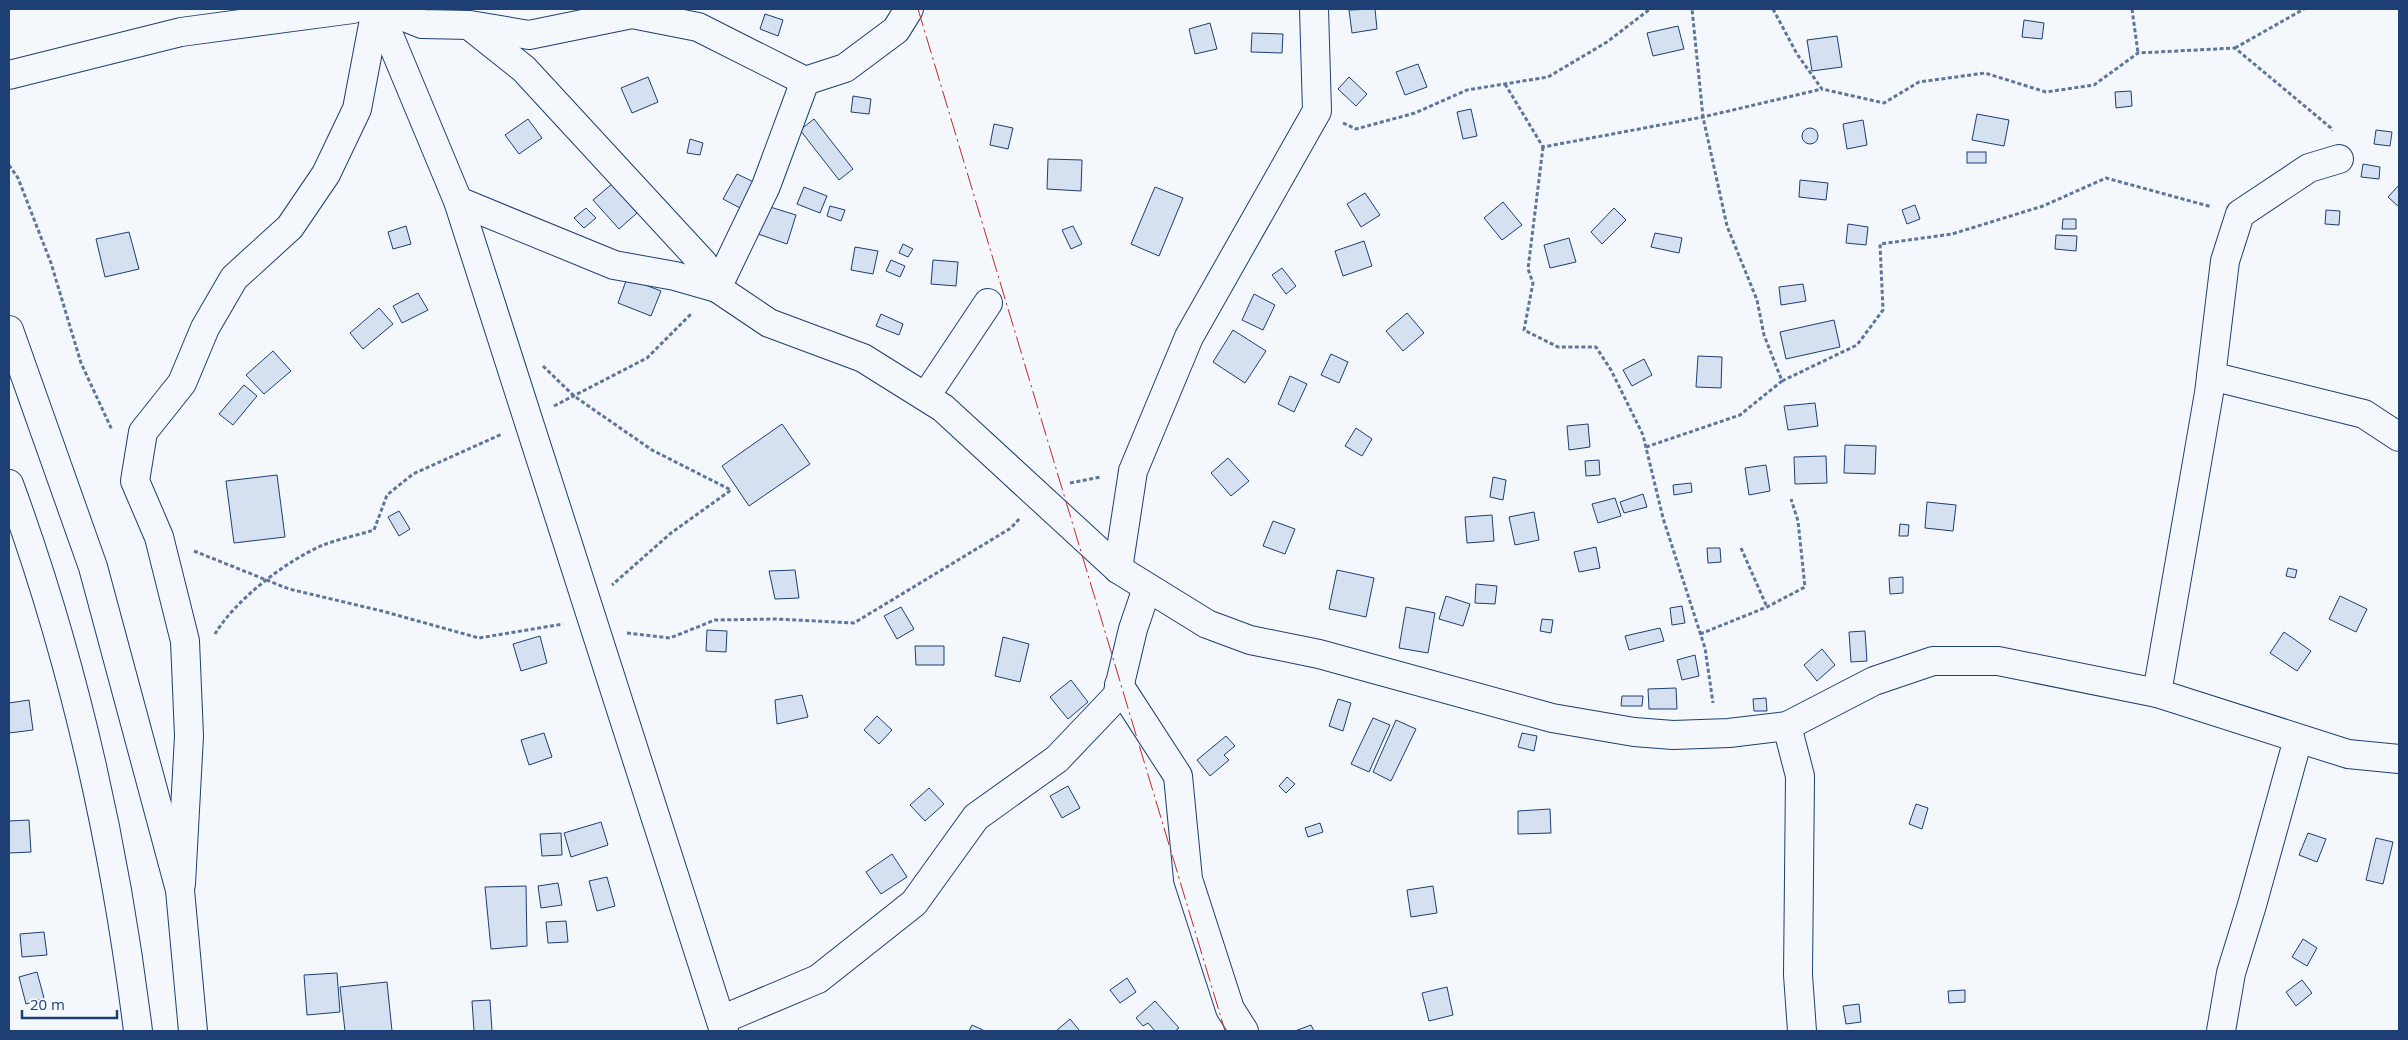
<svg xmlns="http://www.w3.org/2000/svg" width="2408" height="1040" font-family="'Open Sans',sans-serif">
  <rect width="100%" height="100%" fill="#f4f7fb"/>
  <g fill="#d5e0f0" stroke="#1d3f73">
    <path d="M1375 9 1377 29 1352 33 1349 10Z"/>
    <path d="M765 14 783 20 778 36 760 29Z"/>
    <path d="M2024 20 2044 23 2042 39 2022 37Z"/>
    <path d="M1210 23 1217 49 1195 54 1189 29Z"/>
    <path d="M1678 26 1684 49 1653 56 1647 33Z"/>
    <path d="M1252 33 1283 34 1282 53 1251 52Z"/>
    <path d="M1837 36 1842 67 1812 71 1807 40Z"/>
    <path d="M1418 64 1427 87 1405 95 1396 72Z"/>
    <path d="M648 77 658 102 632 113 621 88Z"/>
    <path d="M1349 77 1367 94 1356 106 1338 89Z"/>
    <path d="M2131 91 2132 106 2116 108 2115 92Z"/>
    <path d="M853 96 871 99 869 114 851 112Z"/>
    <path d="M1471 109 1477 136 1463 139 1457 112Z"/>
    <path d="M1977 114 2009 120 2004 146 1972 140Z"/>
    <path d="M528 119 542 138 519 154 505 135Z"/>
    <path d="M814 119 853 169 839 180 800 130Z"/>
    <path d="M1863 120 1867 145 1847 149 1843 124Z"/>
    <path d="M994 124 1013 128 1008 149 990 145Z"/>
    <circle cx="1810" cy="136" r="8"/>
    <path d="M2376 130 2392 132 2390 146 2374 144Z"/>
    <path d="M690 139 703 143 700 155 687 153Z"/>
    <rect x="1967" y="152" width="19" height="11"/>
    <path d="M1048 159 1082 160 1081 191 1047 189Z"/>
    <path d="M2363 164 2380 167 2379 179 2361 177Z"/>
    <path d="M737 174 756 183 742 209 723 199Z"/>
    <path d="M1800 180 1828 183 1826 200 1799 197Z"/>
    <path d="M612 184 637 213 619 229 593 200Z"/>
    <path d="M2399 185V207L2388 197Z"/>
    <path d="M804 187 827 196 820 213 797 204Z"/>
    <path d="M1155 187 1183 198 1159 256 1131 244Z"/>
    <path d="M1365 193 1380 215 1361 227 1347 204Z"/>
    <path d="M1503 202 1522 225 1502 240 1484 218Z"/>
    <path d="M1915 205 1920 219 1907 224 1902 210Z"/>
    <path d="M767 206 796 215 787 244 758 234Z"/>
    <path d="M830 206 845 210 841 221 827 216Z"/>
    <path d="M586 208 596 218 584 228 574 218Z"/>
    <path d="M1614 208 1626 220 1602 244 1591 232Z"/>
    <path d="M2326 210 2340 211 2339 225 2325 224Z"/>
    <path d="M2063 219H2076V229H2062Z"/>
    <path d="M1848 224 1868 227 1866 245 1846 243Z"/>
    <path d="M406 226 411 244 393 249 388 232Z"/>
    <path d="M1073 226 1082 244 1071 249 1062 230Z"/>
    <path d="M129 232 139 269 105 277 96 239Z"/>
    <path d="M1655 233 1682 238 1679 253 1651 247Z"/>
    <path d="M2056 235 2077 236 2076 251 2055 249Z"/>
    <path d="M1569 238 1576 262 1550 268 1544 245Z"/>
    <path d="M1364 241 1372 266 1343 276 1335 251Z"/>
    <path d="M903 244 913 249 908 257 899 253Z"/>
    <path d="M855 247 878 251 873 274 851 270Z"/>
    <path d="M891 260 905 266 900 277 886 271Z"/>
    <path d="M933 260 958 262 956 286 931 284Z"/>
    <path d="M1282 268 1296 286 1286 294 1272 275Z"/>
    <path d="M627 278 661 291 651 316 618 303Z"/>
    <path d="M1803 284 1806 301 1781 305 1779 287Z"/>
    <path d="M418 293 428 310 402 323 393 306Z"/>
    <path d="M1254 294 1275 305 1263 330 1242 320Z"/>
    <path d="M379 308 393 324 363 349 350 333Z"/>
    <path d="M1407 313 1424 333 1403 351 1386 331Z"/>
    <path d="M881 314 903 324 899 335 876 326Z"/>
    <path d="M1834 320 1840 347 1786 359 1780 332Z"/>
    <path d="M1233 330 1266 351 1245 383 1213 362Z"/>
    <path d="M273 351 291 371 264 394 246 375Z"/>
    <path d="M1331 354 1348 362 1339 383 1321 375Z"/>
    <path d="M1698 356 1722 357 1721 388 1696 387Z"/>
    <path d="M1644 359 1652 375 1632 386 1623 370Z"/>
    <path d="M1290 376 1307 384 1294 412 1278 404Z"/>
    <path d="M244 385 257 396 233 425 219 414Z"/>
    <path d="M1815 403 1818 426 1788 430 1784 406Z"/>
    <path d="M782 424 810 464 749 506 722 466Z"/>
    <path d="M1588 424 1590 447 1569 450 1567 426Z"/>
    <path d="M1356 428 1372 439 1362 456 1345 446Z"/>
    <path d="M1845 445 1876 446 1875 474 1844 473Z"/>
    <path d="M1826 456 1827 483 1795 484 1794 457Z"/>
    <path d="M1228 458 1249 481 1231 496 1211 473Z"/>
    <path d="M1599 460 1600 475 1586 476 1585 461Z"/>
    <path d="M1766 465 1770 491 1749 495 1745 468Z"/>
    <path d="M277 475 285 537 234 543 226 481Z"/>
    <path d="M1493 477 1506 480 1503 500 1490 497Z"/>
    <path d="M1691 483 1692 492 1674 495 1673 485Z"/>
    <path d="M1643 494 1647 507 1624 513 1620 502Z"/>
    <path d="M1615 498 1621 516 1598 523 1592 504Z"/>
    <path d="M1927 502 1956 505 1953 531 1925 528Z"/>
    <path d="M399 511 410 529 399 536 388 517Z"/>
    <path d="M1534 512 1539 540 1515 545 1509 517Z"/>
    <path d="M1492 515 1494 541 1467 543 1465 517Z"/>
    <path d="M1273 521 1295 529 1285 554 1263 546Z"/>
    <path d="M1900 524 1909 525 1908 536H1899Z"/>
    <path d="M1596 547 1600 568 1579 572 1574 552Z"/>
    <path d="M1707 548H1720L1721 562 1708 563Z"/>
    <path d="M2288 568 2297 570 2295 578 2286 576Z"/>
    <path d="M795 570 799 598 775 599 769 571Z"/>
    <path d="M1337 570 1374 578 1366 617 1329 609Z"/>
    <path d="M1903 577V593L1890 594 1889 578Z"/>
    <path d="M1476 584 1497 586 1495 604 1475 603Z"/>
    <path d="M1446 596 1470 604 1463 626 1439 619Z"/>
    <path d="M2340 596 2367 609 2356 632 2329 619Z"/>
    <path d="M1682 606 1685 623 1672 625 1670 608Z"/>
    <path d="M901 607 914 629 897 639 884 616Z"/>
    <path d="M1406 607 1435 613 1428 653 1399 648Z"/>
    <path d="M1542 619 1553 620 1551 633 1540 631Z"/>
    <path d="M1660 628 1664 641 1629 650 1625 636Z"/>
    <path d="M707 630 727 631 726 652 706 651Z"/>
    <path d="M1865 631 1867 661 1851 662 1849 632Z"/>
    <path d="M2284 632 2311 651 2297 671 2270 653Z"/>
    <path d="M540 636 547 663 521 671 513 644Z"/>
    <path d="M1003 637 1029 644 1020 682 995 676Z"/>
    <path d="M915 646H944V665H916Z"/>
    <path d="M1822 649 1835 665 1817 681 1804 665Z"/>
    <path d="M1695 655 1699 676 1682 680 1677 660Z"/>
    <path d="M1071 680 1088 702 1068 719 1050 697Z"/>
    <path d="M1676 688 1677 709H1649L1648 689Z"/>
    <path d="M802 695 808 717 777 724 775 700Z"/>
    <path d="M1622 696H1643L1642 706H1621Z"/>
    <path d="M1766 698 1767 711H1754L1753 699Z"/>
    <path d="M1338 699 1351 703 1343 731 1329 726Z"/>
    <path d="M29 700 33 730 9 733V703Z"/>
    <path d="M877 716 892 730 879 744 864 730Z"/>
    <path d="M1373 718 1390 725 1369 772 1351 764Z"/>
    <path d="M1396 720 1416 729 1391 781 1373 772Z"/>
    <path d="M544 733 552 757 529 765 521 740Z"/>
    <path d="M1522 733 1537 736 1534 751 1518 747Z"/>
    <path d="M1226 736 1235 746 1224 755 1229 760 1210 776 1197 760Z"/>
    <path d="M1287 777 1295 784 1286 793 1279 786Z"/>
    <path d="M1068 786 1080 808 1062 818 1050 796Z"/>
    <path d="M929 788 944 804 925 821 910 805Z"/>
    <path d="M1916 804 1928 808 1922 829 1909 824Z"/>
    <path d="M1550 809 1551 833 1518 834V811Z"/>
    <path d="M29 820 31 852 9 853V821Z"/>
    <path d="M601 822 608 845 571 857 564 833Z"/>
    <path d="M1320 823 1323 832 1308 837 1305 828Z"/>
    <path d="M561 833 562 855 542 856 540 834Z"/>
    <path d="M2308 833 2326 839 2317 862 2299 855Z"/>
    <path d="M2376 838 2393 842 2383 884 2366 880Z"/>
    <path d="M892 854 907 877 881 894 866 872Z"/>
    <path d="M607 877 615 906 597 911 589 881Z"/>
    <path d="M558 883 562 905 541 908 538 886Z"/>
    <path d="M526 886 527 946 491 949 485 887Z"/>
    <path d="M1433 886 1437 913 1411 917 1407 890Z"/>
    <path d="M566 921 568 942 548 943 546 922Z"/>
    <path d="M44 932 47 955 22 957 20 934Z"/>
    <path d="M2303 939 2317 948 2307 966 2292 957Z"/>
    <path d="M37 972 44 998 26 1004 19 977Z"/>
    <path d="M337 973 340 1012 307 1015 304 975Z"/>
    <path d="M1127 978 1136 992 1120 1003 1110 990Z"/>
    <path d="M2302 980 2312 993 2296 1006 2286 992Z"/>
    <path d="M387 982 392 1031H345L340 987Z"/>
    <path d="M1447 987 1453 1015 1429 1021 1422 993Z"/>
    <path d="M1965 990V1002L1949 1003 1948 991Z"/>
    <path d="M490 1000 492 1031H474L472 1001Z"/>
    <path d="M1155 1001 1179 1028 1175 1031H1155L1148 1023 1143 1026 1136 1018Z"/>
    <path d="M1859 1004 1861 1022 1846 1024 1843 1006Z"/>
    <path d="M1070 1019 1080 1031H1056Z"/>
    <path d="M972 1025 985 1031H969Z"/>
    <path d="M1311 1025 1314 1031H1295Z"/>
  </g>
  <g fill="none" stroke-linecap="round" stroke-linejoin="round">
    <defs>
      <g id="minor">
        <path d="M378 9 458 201 724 1031"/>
        <path d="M385 9 422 24 470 25 529 35 632 14 698 27 805 81"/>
        <path d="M470 26 524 69 703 263 717 288"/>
        <path d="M9 75 181 32 353 9"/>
        <path d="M458 201 614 265 675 276 717 288 769 323 863 358 943 408 1118 569 1207 624 1250 640 1319 654 1552 718 1634 732 1673 735 1729 733 1787 726 1874 681 1933 661H1998L2157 693 2348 754 2399 759"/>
        <path d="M717 288 766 186 805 81 845 68 896 30 909 9"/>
        <path d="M2211 376 2364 414 2399 437"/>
        <path d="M926 396 988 303"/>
        <path d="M1118 569 1133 471 1189 337 1317 111 1314 9"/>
        <path d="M1119 685 1178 776 1188 879 1230 1009 1244 1031"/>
        <path d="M2157 693 2209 393 2225 261 2240 214 2309 168 2339 159"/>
        <path d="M1787 726 1800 776 1798 975 1802 1031"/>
        <path d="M181 884 189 736 185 641 159 537 135 481 143 432 182 383 205 328 234 278 290 227 326 174 357 109 376 9"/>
        <path d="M721 1020 818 979 914 903 976 817 1057 759 1117 696 1133 629 1147 588"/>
        <path d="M2221 1031 2231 973 2252 905 2298 739"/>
      </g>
      <g id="highway">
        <path d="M9 330 93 567 180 890 193 1031"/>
        <path d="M9 484C74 661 115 845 138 1031"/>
      </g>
    </defs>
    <use href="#minor" stroke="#1d3f73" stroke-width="30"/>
    <use href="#highway" stroke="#1d3f73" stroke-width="30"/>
    <g stroke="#5e769c" stroke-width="3" stroke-dasharray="4 2.5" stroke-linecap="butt">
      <path d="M1773 9 1797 54 1822 89 1884 103 1919 82 1985 73 2046 92 2094 85 2138 53 2235 48 2331 128 2332 131"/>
      <path d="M2132 9 2138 53"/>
      <path d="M2235 48 2304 9"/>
      <path d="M1505 84 1543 147 1703 117 1822 89"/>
      <path d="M1343 123 1356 129 1415 113 1467 90 1548 77 1607 42 1650 9"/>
      <path d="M1543 147 1528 269 1533 283 1524 330 1558 347H1596L1611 370 1643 435 1663 518 1705 648 1713 703"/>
      <path d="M9 165 18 178 51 263 81 363 112 430"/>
      <path d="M543 366 574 396 652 450 731 490 671 533 612 585"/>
      <path d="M1782 381 1857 345 1883 310 1880 244 1952 234 2043 206 2106 178 2212 207"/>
      <path d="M554 406 647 358 692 313"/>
      <path d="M1646 447 1740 415 1782 381 1764 335 1757 300 1727 226 1703 117 1692 9"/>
      <path d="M1070 483 1101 477"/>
      <path d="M1741 548 1767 607"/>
      <path d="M194 551 289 589 382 611 479 638 563 624"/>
      <path d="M627 633 670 638 715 620 776 619 854 623 1011 528 1020 518"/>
      <path d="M215 634C235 600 286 561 323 545 339 539 358 535 374 530L387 495 413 474 502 434"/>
      <path d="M1700 634 1767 607 1805 587 1798 521 1791 499"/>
    </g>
    <use href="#minor" stroke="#f4f7fb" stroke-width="28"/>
    <use href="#highway" stroke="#f4f7fb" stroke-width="28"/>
    <path stroke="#c62828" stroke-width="1" stroke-dasharray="18 4 2.5 4" stroke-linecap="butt" d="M918 9 1225 1031"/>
  </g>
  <rect width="2408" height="1040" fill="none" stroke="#1d3f73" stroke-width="20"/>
  <path d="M22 1010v8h95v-8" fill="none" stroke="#1d3f73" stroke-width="2.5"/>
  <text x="30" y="1010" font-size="15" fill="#1d3f73" stroke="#f4f7fb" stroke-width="4" paint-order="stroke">20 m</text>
</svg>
